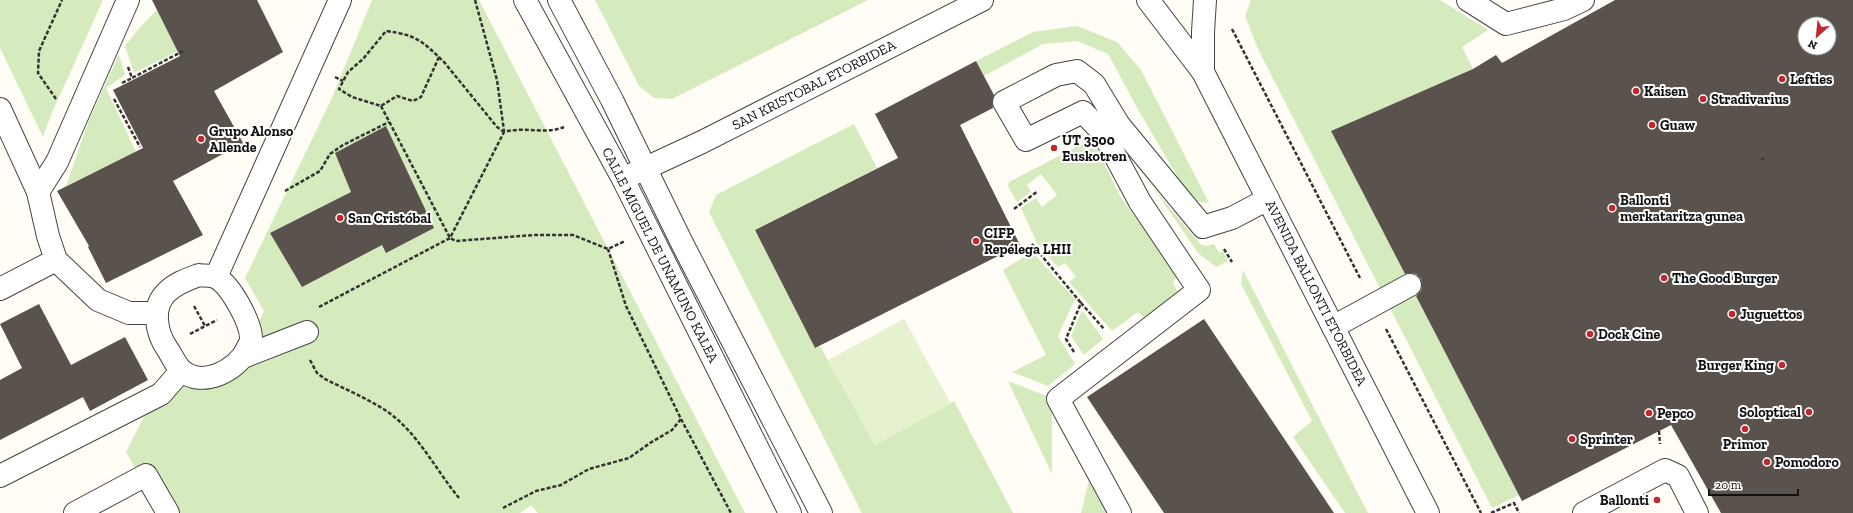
<svg xmlns="http://www.w3.org/2000/svg" width="1853" height="513" font-family="'Zilla Slab',serif">
  <rect width="100%" height="100%" fill="#fffdf5"/>
  <g fill="#d5ebbd">
    <path d="M0 0H103L51 115 43 137 0 48Z"/>
    <path d="M372 0H479L745 513H538L531 505 520 513H160L126 452 173 360 209 377 251 341 264 311 245 278 331 100Z"/>
    <path d="M595 0H868L672 99 654 98 639 86Z"/>
    <path d="M1251 0H1440L1488 30 1462 47 1473 69 1331 131 1519 495 1492 508 1258 49 1245 16Z"/>
    <path d="M157 10 178 51 134 73 125 46 140 27Z"/>
    <path d="M1077 26 1117 42 1141 70 1209 203 1199 202 1184 188 1140 113 1108 54 1077 41 1043 44 984 76 976 61 1033 32Z"/>
    <path d="M119 54 125 75 106 88 136 152 66 186 89 120Z"/>
    <path d="M854 124 877 168 755 230 815 348 820 346 875 445 954 401 1013 513H862L709 212 716 195Z"/>
    <path d="M1092 139 1120 196 1178 275 1173 282 1180 297 1146 320 1138 312 1112 331 1069 282 1076 277 1065 263 1058 267 1037 243 1021 208 1036 198 1042 207 1057 195 1041 174 1027 185 1031 192 1017 202 1008 186 1009 182Z"/>
    <path d="M1152 186 1200 244 1206 246 1214 244 1219 253 1223 251 1228 261 1216 267 1198 253Z"/>
    <path d="M1032 252 1075 299 1058 336 1075 364 1048 386 1012 372 1046 355 1003 270Z"/>
    <path d="M1243 270 1368 513H1345L1293 437 1312 421 1241 284Z"/>
    <path d="M1082 310 1103 339 1084 355 1071 336Z"/>
    <path d="M1008 381 1052 398V474Z"/>
    <path d="M1091 472 1112 513H1081Z"/>
  </g>
  <path fill="#e6f2cf" d="M904 319 951 404 875 445 828 360Z"/>
  <g fill="#5a524d" fill-rule="evenodd">
    <path d="M152 0H257L283 52 214 91 243 143 173 181 203 235 106 283 88 247 89 246 57 191 143 148 113 90 180 56Z"/>
    <path d="M1615 0H1853V513H1721L1671 425 1522 501 1416 296 1421 291 1422 286 1421 279 1416 274 1411 273 1405 274 1331 131 1473 69 1496 55 1502 63ZM1805 24H1829V48H1805Z"/>
    <path d="M976 61 994 95 992 101 993 108 960 125 1020 245 815 348 755 230 898 158 875 114Z"/>
    <path d="M386 126 434 228 386 253 382 245 302 287 270 233 351 192 335 153Z"/>
    <path d="M39 304 71 365 125 337 148 380 90 411 83 397 0 440V380L22 368 0 324Z"/>
    <path d="M1204 319 1334 513H1164L1087 397Z"/>
  </g>
  <g fill="none" stroke-linecap="round" stroke-linejoin="round">
    <defs>
      <g id="minor">
        <path d="M525 0 623 179 790 513"/>
        <path d="M559 0 612 100 682 243 821 513"/>
        <path d="M1148 0 1203 72 1428 513"/>
        <path d="M1468 0 1506 24 1564 9 1583 0"/>
        <path d="M1203 72V32L1205 0"/>
        <path d="M0 109 38 192 48 236 56 260 98 300 129 313H157"/>
        <path d="M633 174 702 142 982 0"/>
        <path d="M38 192 57 162 128 0"/>
        <path d="M199 275C204 276 213 275 217 278 231 286 252 324 251 340 251 343 248 346 247 349 238 370 202 389 181 370 176 365 172 356 168 350 156 333 151 307 167 292 176 283 188 279 199 275Z"/>
        <path d="M216 277 340 0"/>
        <path d="M0 289 56 260"/>
        <path d="M1333 327 1410 285"/>
        <path d="M243 357 307 332"/>
        <path d="M0 476 161 394 181 371"/>
        <path d="M75 513 146 475 168 513"/>
        <path d="M1120 513 1058 399 1199 290 1140 202 1103 133 1083 112 1026 140 1004 102 1056 75 1077 71 1094 84 1119 125 1203 227 1232 218 1268 199"/>
        <path d="M1584 513 1665 470 1678 476 1697 513"/>
      </g>
    </defs>
    <use href="#minor" stroke="#444" stroke-width="24"/>
    <g stroke="#333" stroke-width="2.5" stroke-dasharray="4 2" stroke-linecap="butt">
      <path d="M475 0 497 80 504 131"/>
      <path d="M1232 29 1361 280"/>
      <path d="M439 57 421 97 413 101 397 96 381 106 352 97 339 89 348 72 363 59 386 31C417 35 422 41 444 62L497 127 504 132"/>
      <path d="M128 67 132 78 183 51"/>
      <path d="M335 77 343 81"/>
      <path d="M122 83 132 78"/>
      <path d="M56 99 38 73 39 51 62 0"/>
      <path d="M114 99 140 147"/>
      <path d="M381 106 450 238 456 241 534 235H573L608 249 625 241"/>
      <path d="M1762 158 1763 160"/>
      <path d="M285 191 320 171 330 154 343 145 389 122"/>
      <path d="M1014 209 1038 191"/>
      <path d="M1032 244 1081 303"/>
      <path d="M1224 249 1232 262"/>
      <path d="M194 306 205 326"/>
      <path d="M319 307 450 238 504 132C524 126 545 135 564 127"/>
      <path d="M1386 329 1481 513"/>
      <path d="M190 334 217 320"/>
      <path d="M1074 352 1066 339 1081 303 1104 329"/>
      <path d="M310 360 317 373 325 379C345 389 366 398 385 410 417 431 435 469 459 498"/>
      <path d="M681 419 731 513"/>
      <path d="M1659 431 1660 444"/>
      <path d="M503 508 536 491 561 485 589 469 629 458 650 443 672 430 681 419 626 306 608 249"/>
      <path d="M1491 513 1514 503 1519 513"/>
    </g>
    <use href="#minor" stroke="#fff" stroke-width="22"/>
  </g>
  <g fill="#c4262e" stroke="#fff" stroke-width="1.5">
    <circle cx="1782" cy="79" r="4"/>
    <circle cx="1636" cy="91" r="4"/>
    <circle cx="1703" cy="99" r="4"/>
    <circle cx="1652" cy="125" r="4"/>
    <circle cx="201" cy="139" r="4"/>
    <circle cx="1054" cy="148" r="4"/>
    <circle cx="1612" cy="208" r="4"/>
    <circle cx="340" cy="218" r="4"/>
    <circle cx="976" cy="241" r="4"/>
    <circle cx="1664" cy="278" r="4"/>
    <circle cx="1732" cy="314" r="4"/>
    <circle cx="1590" cy="334" r="4"/>
    <circle cx="1782" cy="365" r="4"/>
    <circle cx="1809" cy="412" r="4"/>
    <circle cx="1649" cy="413" r="4"/>
    <circle cx="1745" cy="429" r="4"/>
    <circle cx="1572" cy="439" r="4"/>
    <circle cx="1767" cy="462" r="4"/>
    <circle cx="1657" cy="500" r="4"/>
  </g>
  <g text-anchor="middle" dominant-baseline="central" stroke-width="4" stroke-linejoin="round" paint-order="stroke">
    <g font-size="14" font-weight="bold" fill="#111" stroke="#fff" text-anchor="start">
      <text x="1790" y="79">Lefties</text>
      <text x="1644" y="91">Kaisen</text>
      <text x="1711" y="99">Stradivarius</text>
      <text x="1660" y="125">Guaw</text>
      <text x="209" y="131">Grupo Alonso<tspan x="209" dy="16">Allende</tspan></text>
      <text x="1062" y="140">UT 3500<tspan x="1062" dy="16">Euskotren</tspan></text>
      <text x="1620" y="200">Ballonti<tspan x="1620" dy="16">merkataritza gunea</tspan></text>
      <text x="348" y="218">San Cristóbal</text>
      <text x="984" y="233">CIFP<tspan x="984" dy="16">Repélega LHII</tspan></text>
      <text x="1672" y="278">The Good Burger</text>
      <text x="1740" y="314">Juguettos</text>
      <text x="1598" y="334">Dock Cine</text>
      <text x="1774" y="365" text-anchor="end">Burger King</text>
      <text x="1801" y="412" text-anchor="end">Soloptical</text>
      <text x="1657" y="413">Pepco</text>
      <text x="1580" y="439">Sprinter</text>
      <text x="1745" y="444" text-anchor="middle">Primor</text>
      <text x="1775" y="462">Pomodoro</text>
      <text x="1649" y="500" text-anchor="end">Ballonti</text>
    </g>
    <g font-size="14" fill="#111" stroke="#fff">
      <text transform="translate(814 85) rotate(-27)">SAN KRISTOBAL ETORBIDEA</text>
      <text transform="translate(660 255) rotate(63)">CALLE MIGUEL DE UNAMUNO KALEA</text>
      <text transform="translate(1316 293) rotate(63)">AVENIDA BALLONTI ETORBIDEA</text>
    </g>
  </g>
  <g transform="translate(1817 36) rotate(207)"><circle r="19" fill="#ffffff" stroke="#a0a0a0"/>
  <path d="M0-3L7 15L0 10L-7 15Z" fill="#c4262e"/>
  <text y="-6" font-size="11" font-weight="bold" text-anchor="middle" fill="#111111">N</text>
  </g>
  <path d="M1709 489v6h89v-6" fill="none" stroke="#111111" stroke-width="2"/>
  <text x="1715" y="489" font-size="12" fill="#111111" stroke="#ffffff" stroke-width="3" paint-order="stroke">20 m</text>
</svg>
